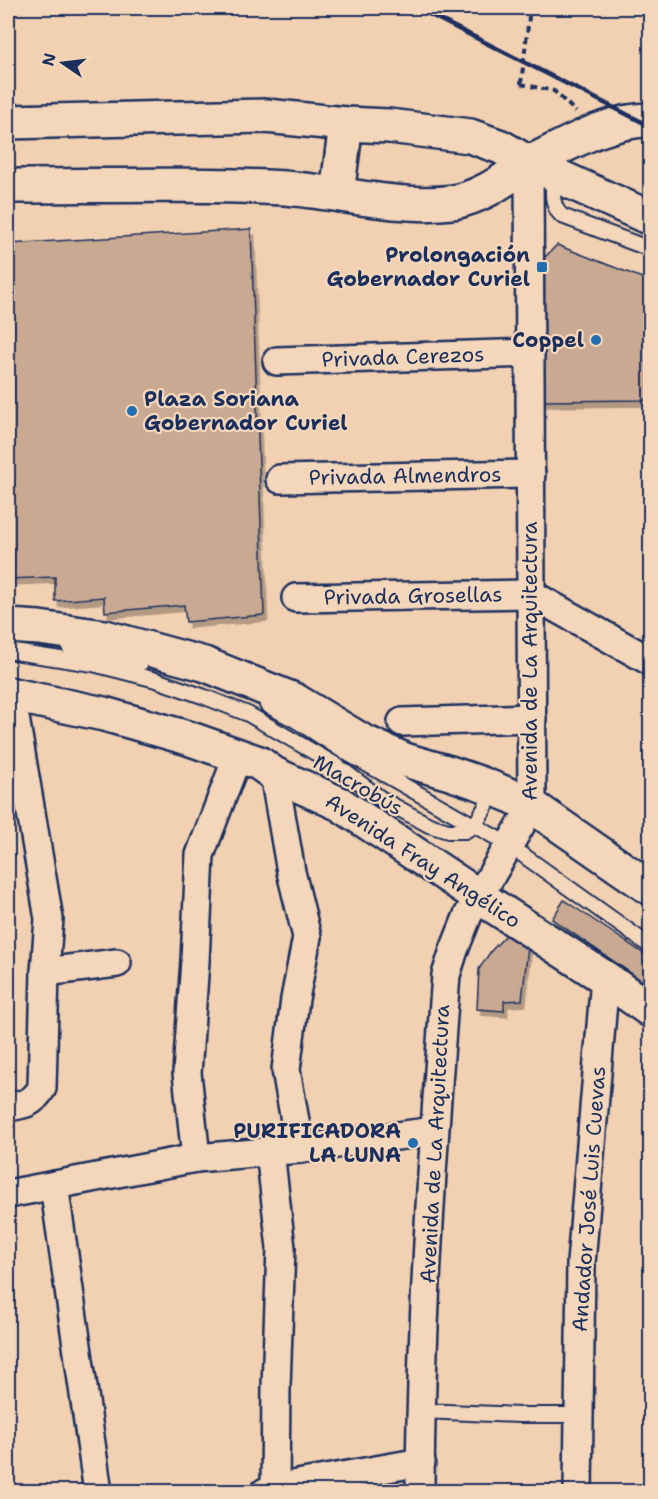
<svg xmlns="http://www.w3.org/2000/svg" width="658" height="1499" font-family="'Shantell Sans',sans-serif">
  <defs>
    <filter id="shadow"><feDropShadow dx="3.5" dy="6" stdDeviation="0" flood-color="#0004"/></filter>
  </defs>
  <rect width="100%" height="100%" fill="#f2d1b2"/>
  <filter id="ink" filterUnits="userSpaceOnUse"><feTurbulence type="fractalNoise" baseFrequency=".0167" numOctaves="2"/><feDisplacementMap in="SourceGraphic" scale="12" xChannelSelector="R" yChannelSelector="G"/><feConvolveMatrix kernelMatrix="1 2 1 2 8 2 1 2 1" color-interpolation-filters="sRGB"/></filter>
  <g filter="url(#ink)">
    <g fill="#c9a992" stroke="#1b2f5e" stroke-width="1.5" filter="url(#shadow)">
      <path d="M251 229 264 615 186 622 184 605 105 612 104 597 55 601V577L8 579V244Z"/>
      <path d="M557 245 650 281V400L543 401 540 262Z"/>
      <path d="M564 900 650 958V986L552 919Z"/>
      <path d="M508 933 528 946 522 1000 504 1001V1011L477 1009 479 969 491 951Z"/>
    </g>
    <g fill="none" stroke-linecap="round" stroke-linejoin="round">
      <defs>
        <g id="lane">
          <path d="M554 175C553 190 550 205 562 216L650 249"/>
          <path d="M69 647 141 663"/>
          <path d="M8 651 93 664 156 680 205 697 248 714 336 765 383 800 429 825 448 831H465L475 825 486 806 488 793 485 787"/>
          <path d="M267 705 297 721 345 752 509 845 650 946"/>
          <path d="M421 1411 520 1415H579"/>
        </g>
        <g id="street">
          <path d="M277 361 530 353"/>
          <path d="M280 479 531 474"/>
          <path d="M296 598 531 594 650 661"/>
          <path d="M402 722 532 718"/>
          <path d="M274 774 291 872 307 937 295 999 286 1070 300 1149"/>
          <path d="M45 972 117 963"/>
          <path d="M8 1107C25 1104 32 1104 42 1088L45 972 49 919 11 694"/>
          <path d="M270 1151 281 1248 276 1387 275 1488"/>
          <path d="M196 1158 187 1073 195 961 200 855 238 755"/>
          <path d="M54 1185 98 1492"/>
          <path d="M8 1194 196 1158 300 1149 434 1131"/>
          <path d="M265 1492 275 1488 421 1462"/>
          <path d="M420 1492C421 1319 433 1147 446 975L454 950 468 915 532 806 529 163"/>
          <path d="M578 1492 581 1263 605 978"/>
        </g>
        <g id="secondary">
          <path d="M529 163C567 145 607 120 650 120"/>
          <path d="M8 626 39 628 105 637 204 664 294 700 362 741 405 760 450 773 482 784 514 797 532 806 650 888"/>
          <path d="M8 694 104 714 188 738 259 763 274 774 340 804 478 896 605 978 650 1010"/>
        </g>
        <g id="primary">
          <path d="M8 122 266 116 346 124 389 126 470 136 501 147 529 163 650 218"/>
          <path d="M8 186C100 186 193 183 285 188 338 192 401 209 453 202 482 197 505 179 529 163"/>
          <path d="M337 194 346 124"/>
        </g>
      </defs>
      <use href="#lane" stroke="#1b2f5e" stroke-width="18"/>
      <use href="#street" stroke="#1b2f5e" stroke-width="32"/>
      <use href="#secondary" stroke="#1b2f5e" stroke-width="38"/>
      <use href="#primary" stroke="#1b2f5e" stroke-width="38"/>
      <path stroke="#1b2f5e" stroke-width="4" stroke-dasharray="6 4.5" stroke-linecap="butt" d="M521 84 554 91 576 112"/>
      <use href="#lane" stroke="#f4d7ba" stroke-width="14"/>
      <use href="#street" stroke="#f4d7ba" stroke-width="27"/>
      <use href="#secondary" stroke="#f4d7ba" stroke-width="33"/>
      <use href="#primary" stroke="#f4d7ba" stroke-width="33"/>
      <path stroke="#1b2f5e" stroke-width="4.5" d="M417 8 650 126"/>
      <path stroke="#1b2f5e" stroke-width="4" stroke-dasharray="6 4.5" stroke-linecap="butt" d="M521 84 530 8"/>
    </g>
  </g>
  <g fill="#1f6fb2" stroke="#f4d7ba" stroke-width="2">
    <rect x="536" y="261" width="12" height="12" rx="3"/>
    <circle cx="596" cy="340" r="6"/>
    <circle cx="132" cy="411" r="6"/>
    <circle cx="413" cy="1143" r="6"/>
  </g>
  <g text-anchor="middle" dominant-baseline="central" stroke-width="4.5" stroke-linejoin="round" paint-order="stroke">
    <g font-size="21" font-weight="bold" fill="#1b2f5e" stroke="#f4d7ba" text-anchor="end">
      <text x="530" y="255">Prolongación<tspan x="530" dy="24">Gobernador Curiel</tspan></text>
      <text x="584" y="340">Coppel</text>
      <text x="144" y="399" text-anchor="start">Plaza Soriana<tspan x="144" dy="24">Gobernador Curiel</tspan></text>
      <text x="401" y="1131">PURIFICADORA<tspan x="401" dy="24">LA LUNA</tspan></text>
    </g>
    <g font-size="21" fill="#1b2f5e" stroke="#f4d7ba">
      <text transform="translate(403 357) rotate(-2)">Privada Cerezos</text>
      <text transform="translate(405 476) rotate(-1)">Privada Almendros</text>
      <text transform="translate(413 596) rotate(-1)">Privada Grosellas</text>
      <text transform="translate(530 661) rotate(-90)">Avenida de La Arquitectura</text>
      <text transform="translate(358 785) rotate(30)">Macrobús</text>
      <text transform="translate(423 861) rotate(33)">Avenida Fray Angélico</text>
      <text transform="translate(435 1144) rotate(-87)">Avenida de La Arquitectura</text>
      <text transform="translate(589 1199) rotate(-86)">Andador José Luis Cuevas</text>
    </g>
  </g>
  <rect width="658" height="1499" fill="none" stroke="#f4d7ba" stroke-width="30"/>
  <rect x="15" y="15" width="628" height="1469" fill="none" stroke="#1b2f5e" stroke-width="2" filter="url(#ink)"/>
  <g transform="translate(63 63) rotate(284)" stroke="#f4d7ba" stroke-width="4.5" paint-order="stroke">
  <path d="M0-4.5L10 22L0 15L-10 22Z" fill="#1b2f5e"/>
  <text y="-9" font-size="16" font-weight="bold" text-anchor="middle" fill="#1b2f5e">N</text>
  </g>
</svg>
